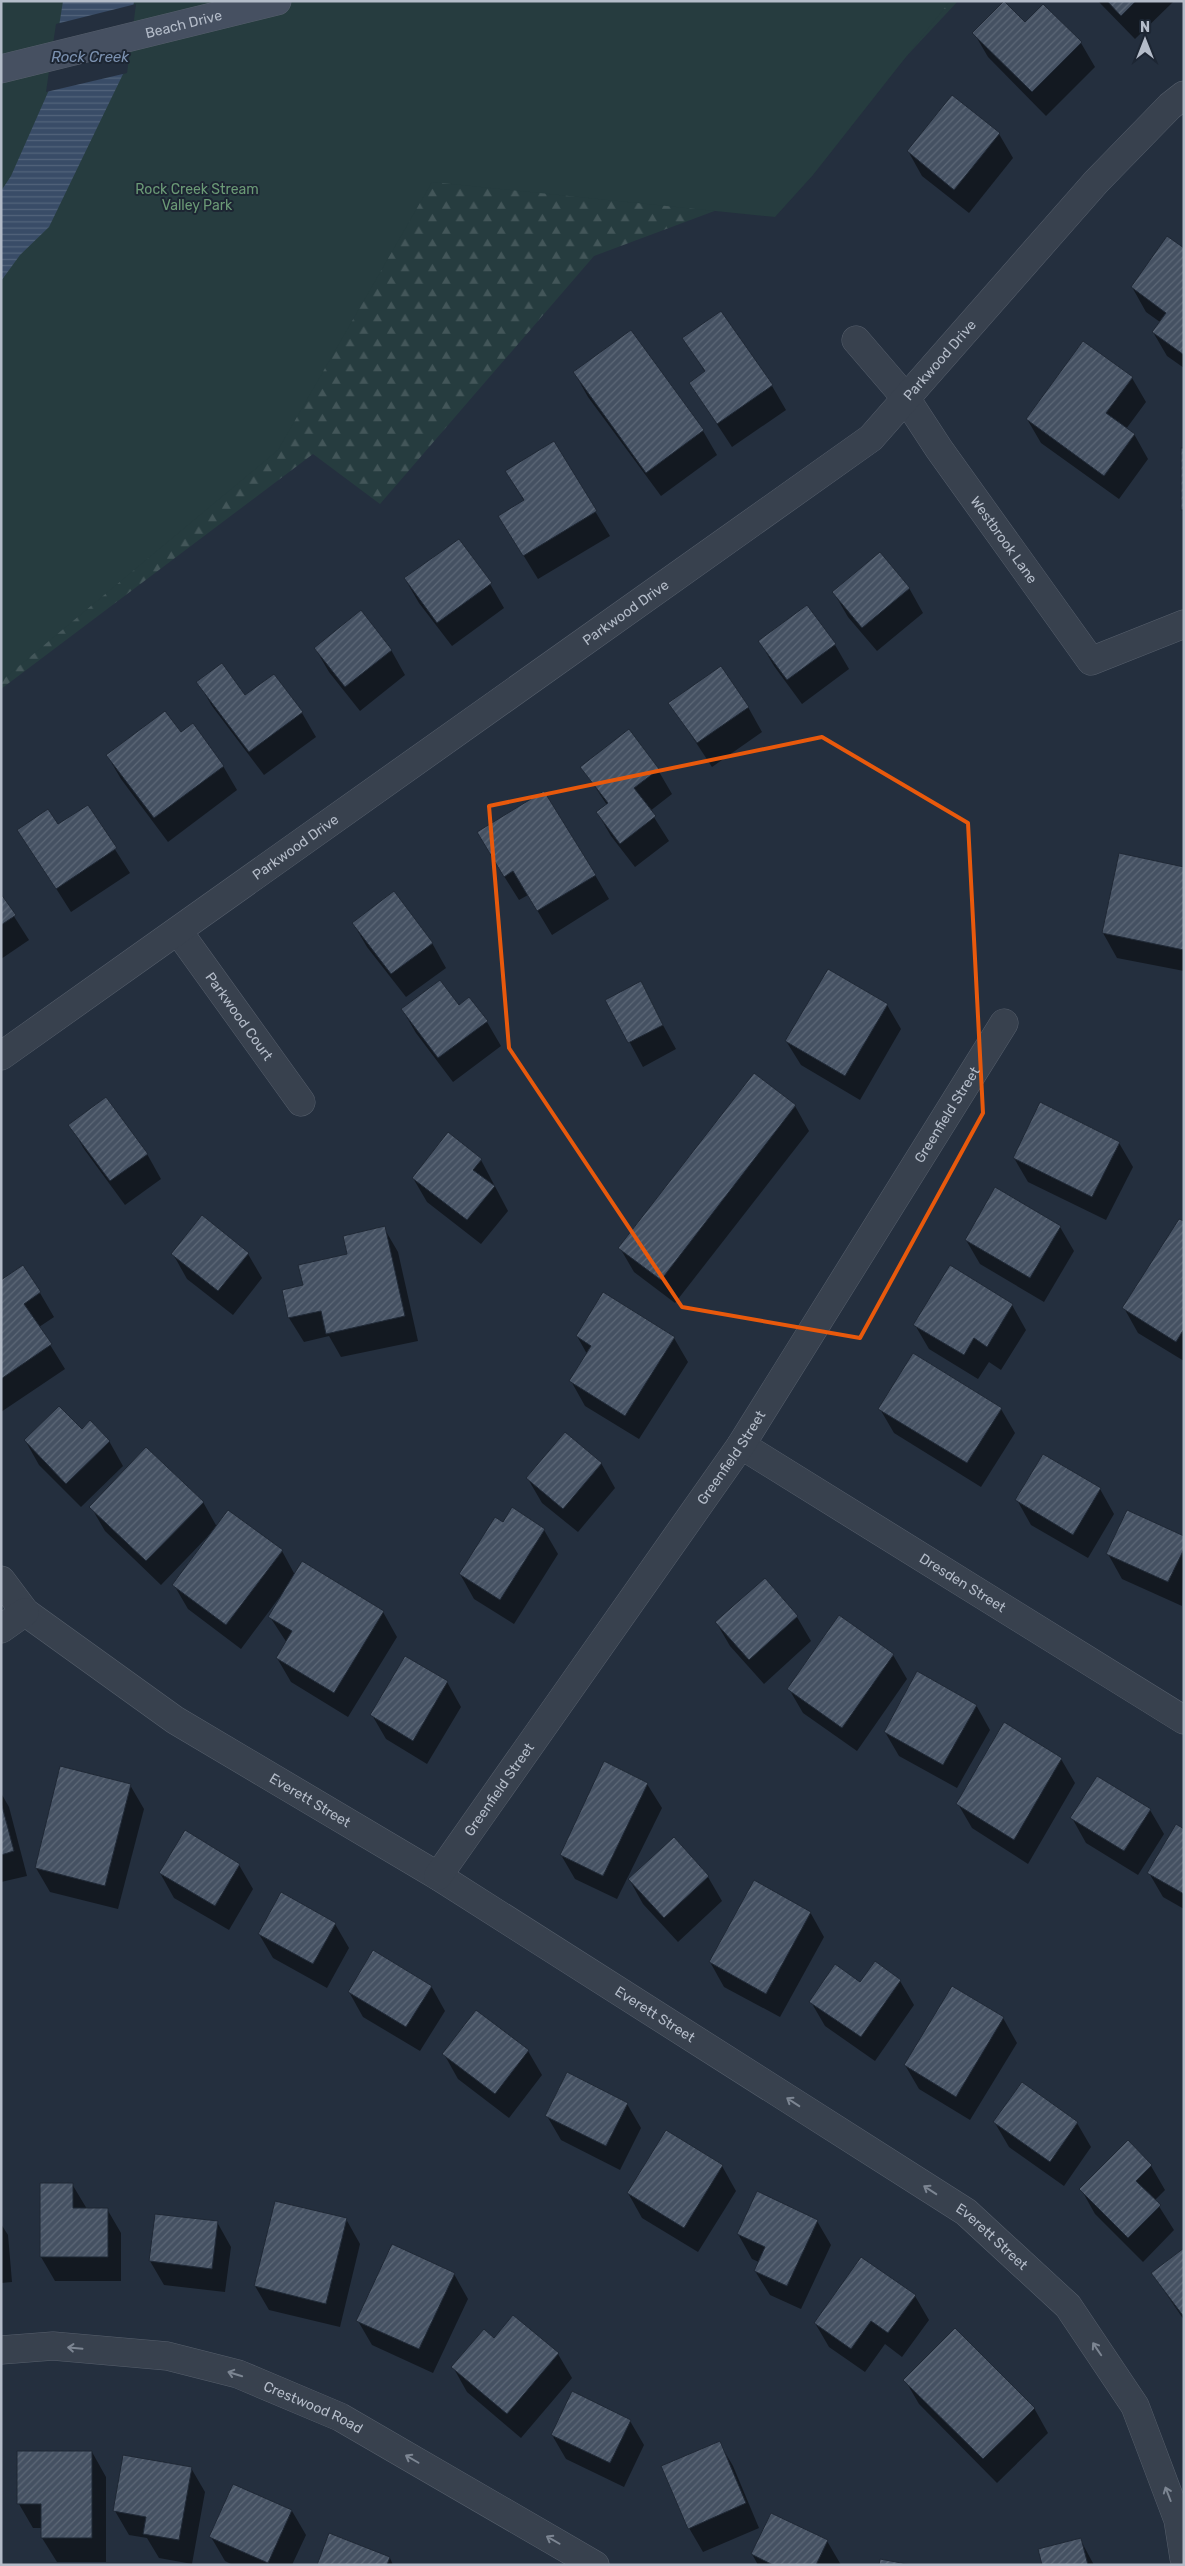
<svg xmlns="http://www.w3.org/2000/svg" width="1185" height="2566" font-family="Rubik,sans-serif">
  <defs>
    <pattern id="forest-firs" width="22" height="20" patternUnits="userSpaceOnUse" patternTransform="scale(1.25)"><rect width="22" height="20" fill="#263c3f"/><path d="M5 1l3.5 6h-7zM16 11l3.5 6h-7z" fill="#435659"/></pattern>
    <pattern id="water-rules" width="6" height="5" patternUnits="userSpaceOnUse" patternTransform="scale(1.25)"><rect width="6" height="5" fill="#394c67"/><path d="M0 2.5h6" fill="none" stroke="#53647b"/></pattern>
    <pattern id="building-hatch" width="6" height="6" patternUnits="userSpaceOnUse" patternTransform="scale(1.25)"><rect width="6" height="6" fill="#455162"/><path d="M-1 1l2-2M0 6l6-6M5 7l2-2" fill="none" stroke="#5d6877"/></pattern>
  </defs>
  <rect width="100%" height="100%" fill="#242f3e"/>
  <path fill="url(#forest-firs)" d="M394 1H958L787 184 594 256 380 504 313 454 1 689V308Z"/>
  <path fill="#263c3f" d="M1 1H950L813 175 775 217 432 182 278 450 1 681Z"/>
  <path fill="url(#water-rules)" d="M63 1H134L125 70 49 227 20 255 1 281V191L11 176 49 90Z"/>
  <path fill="#242f3e" d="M136 4 127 73 46 92 56 24Z"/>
  <g fill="#0007">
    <path d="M1098 1H1174L1135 39Z"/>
    <path d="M1025 24 1081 43 1095 67 1046 116 988 57 974 33Z"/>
    <path d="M952 97 999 134 1013 158 969 213 922 176 908 151Z"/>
    <path d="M1184 250V368L1167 356 1153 332 1160 322 1146 312 1132 287Z"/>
    <path d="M631 332 703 431 717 455 661 496 588 397 574 372Z"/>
    <path d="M684 339 772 386 786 410 732 447 690 383 705 372Z"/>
    <path d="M1132 378 1146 402 1126 429 1134 434 1148 459 1119 499 1041 443 1027 419Z"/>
    <path d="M554 443 610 536 538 579 514 540 524 501 507 472Z"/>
    <path d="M405 579 490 584 504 608 452 646 419 603Z"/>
    <path d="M909 588 923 613 877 651 848 617 834 593Z"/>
    <path d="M361 612 391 650 405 675 360 711 329 672 315 648Z"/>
    <path d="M760 642 835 645 849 669 802 704 774 666Z"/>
    <path d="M198 682 302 713 316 737 264 775 212 706Z"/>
    <path d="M670 703 748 707 762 732 712 767Z"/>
    <path d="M181 734 223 766 237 790 168 842 121 779 107 755Z"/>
    <path d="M582 767 658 770 672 794 650 811 669 841 635 867 611 836 597 812 607 805Z"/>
    <path d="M88 807 130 873 71 912 19 830 58 826Z"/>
    <path d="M1120 854 1184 868V971L1117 958 1103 933Z"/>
    <path d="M492 857 595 875 609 899 552 935 528 895 519 900Z"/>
    <path d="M1 896 29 940 1 959Z"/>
    <path d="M353 923 432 943 446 968 406 997 367 947Z"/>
    <path d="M640 983 676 1049 643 1067 607 1000Z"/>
    <path d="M469 999 487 1022 501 1046 453 1082 416 1033 402 1009 458 1007Z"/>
    <path d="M887 1005 901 1029 860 1100 801 1065 786 1041Z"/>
    <path d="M795 1106 809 1131 675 1303 634 1272 620 1248Z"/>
    <path d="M70 1125 147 1154 161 1179 125 1205 84 1149Z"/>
    <path d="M1119 1143 1133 1167 1106 1220 1028 1182 1014 1158Z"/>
    <path d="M481 1160 508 1211 481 1244 427 1202 413 1178Z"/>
    <path d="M1184 1223V1361L1138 1333 1124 1308Z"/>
    <path d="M1060 1227 1074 1251 1044 1302 980 1264 966 1240Z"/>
    <path d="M384 1228 398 1252 418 1341 341 1357 329 1336 304 1342 289 1318 284 1291 304 1286Z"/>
    <path d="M173 1254H248L262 1278 233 1315 187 1279Z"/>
    <path d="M1 1282 40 1293 54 1317 39 1327 65 1369 1 1412Z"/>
    <path d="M1012 1305 1026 1330 1001 1370 989 1362 978 1379 929 1349 915 1325Z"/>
    <path d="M577 1336 674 1338 688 1362 639 1439 585 1406 571 1381 587 1354Z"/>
    <path d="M880 1409H1001L1015 1433 981 1487 894 1433Z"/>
    <path d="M82 1431 109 1441 123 1466 81 1507 39 1465 25 1440Z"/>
    <path d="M1043 1456 1100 1489 1114 1514 1088 1558 1031 1525 1017 1500Z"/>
    <path d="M601 1463 615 1488 578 1532 542 1503 528 1479Z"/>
    <path d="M203 1502 217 1527 282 1551 295 1575 303 1563 383 1612 397 1637 348 1717 291 1682 277 1658 287 1643 270 1617 280 1599 279 1598 241 1649 188 1609 174 1585 211 1533 161 1585 105 1531 91 1507Z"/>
    <path d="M503 1524 544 1530 558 1554 514 1624 474 1599 460 1574Z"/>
    <path d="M1184 1537 1182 1606 1122 1579 1108 1554Z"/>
    <path d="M765 1580 797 1617 811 1641 764 1684 730 1646 716 1622Z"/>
    <path d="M840 1617 893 1655 907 1679 857 1751 803 1713 789 1689Z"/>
    <path d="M406 1658 447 1682 461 1707 427 1764 386 1739 372 1715Z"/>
    <path d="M976 1705 990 1730 957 1788 899 1756 885 1732Z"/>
    <path d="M1061 1759 1075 1783 1028 1864 972 1828 958 1804Z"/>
    <path d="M647 1784 662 1808 617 1899 575 1879 561 1855Z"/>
    <path d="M130 1785 144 1809 118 1909 50 1892 36 1868Z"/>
    <path d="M1 1793 9 1807 27 1876 1 1882Z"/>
    <path d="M1150 1810 1164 1834 1138 1875 1086 1843 1072 1818Z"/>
    <path d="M1184 1830V1909L1163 1897 1149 1873Z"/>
    <path d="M239 1865 253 1889 229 1930 174 1898 160 1873Z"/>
    <path d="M708 1877 722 1901 678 1942 643 1904 629 1879Z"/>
    <path d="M810 1912 824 1937 780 2017 724 1987 710 1962Z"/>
    <path d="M335 1924 349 1948 327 1988 273 1958 259 1934Z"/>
    <path d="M900 1981 914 2005 875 2061 825 2026 811 2002 861 1983Z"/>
    <path d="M431 1986 445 2011 420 2051 363 2017 349 1992Z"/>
    <path d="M953 1987 1003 2018 1017 2043 970 2120 919 2089 905 2065Z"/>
    <path d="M528 2051 542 2075 509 2118 458 2079 444 2054Z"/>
    <path d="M627 2104 641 2128 620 2170 561 2140 547 2116Z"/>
    <path d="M995 2123H1077L1091 2147 1064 2186 1009 2147Z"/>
    <path d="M666 2132 722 2166 736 2191 698 2252 642 2218 628 2193Z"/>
    <path d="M1151 2166 1165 2190 1155 2200 1174 2230 1143 2262 1095 2214 1081 2189Z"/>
    <path d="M41 2184H72L87 2209H107L121 2233V2281H55L41 2257Z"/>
    <path d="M346 2219 360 2244 340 2327 269 2310 255 2286Z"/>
    <path d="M817 2221 831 2245 801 2309 770 2295 755 2271 759 2262 752 2259 738 2234Z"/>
    <path d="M217 2222 231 2247 225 2292 164 2285 150 2261Z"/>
    <path d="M1 2224 8 2235 12 2282 1 2283Z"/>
    <path d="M1184 2249V2320L1152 2273Z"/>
    <path d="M454 2274 468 2299 433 2373 372 2345 358 2321Z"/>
    <path d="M915 2296 929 2320 902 2357 885 2344 865 2372 829 2347 815 2323Z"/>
    <path d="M494 2340 558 2354 572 2378 521 2438 467 2392 453 2367Z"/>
    <path d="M905 2380 1034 2408 1048 2433 997 2483 919 2404Z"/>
    <path d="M630 2421 644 2445 624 2487 566 2459 552 2435Z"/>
    <path d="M719 2442 733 2466 759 2528 703 2552 689 2528Z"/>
    <path d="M92 2452 106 2477V2562H57L42 2538V2528H33L19 2504Z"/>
    <path d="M191 2468 205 2492 192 2564 159 2558 147 2538 129 2535 115 2511Z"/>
    <path d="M292 2511 306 2535 292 2565H233L225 2561 211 2537Z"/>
    <path d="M1080 2539 1094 2565H1043Z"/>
    <path d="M827 2541 841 2565H758L752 2554Z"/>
    <path d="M390 2558 393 2565H318Z"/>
  </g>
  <g fill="url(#building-hatch)" stroke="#1f2835">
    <path d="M1004 1 1025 22 1043 4 1082 42 1032 92 972 33Z"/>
    <path d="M1107 1H1136L1121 16Z"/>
    <path d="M952 95 1000 133 954 190 907 151Z"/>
    <path d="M1167 236 1184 248V355L1152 332 1166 313 1131 287Z"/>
    <path d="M721 311 773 385 717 424 689 383 705 371 682 338Z"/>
    <path d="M631 330 704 430 646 473 573 372Z"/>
    <path d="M1083 341 1133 377 1106 413 1135 434 1104 476 1026 419Z"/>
    <path d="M554 441 597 511 523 556 498 516 524 500 505 471Z"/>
    <rect x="1181" y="448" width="3" height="62"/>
    <path d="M459 539 492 583 437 623 404 578Z"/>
    <path d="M880 552 910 588 862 628 832 592Z"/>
    <path d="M807 605 836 644 787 680 758 641Z"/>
    <path d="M361 610 392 650 345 687 314 648Z"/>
    <path d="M222 663 245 695 274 674 303 712 249 752 196 682Z"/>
    <path d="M721 666 749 707 697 743 668 703Z"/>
    <path d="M165 711 181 732 193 723 224 766 154 818 106 755Z"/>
    <path d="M629 729 659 769 634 788 656 816 620 844 596 812 608 803 580 767Z"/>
    <path d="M544 791 596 875 537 911 513 871 504 877 477 832Z"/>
    <path d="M88 805 117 848 56 889 17 830 48 809 58 824Z"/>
    <path d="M1119 853 1184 867V950L1102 933Z"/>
    <path d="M394 891 433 943 391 974 352 923Z"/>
    <path d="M1 894 16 915 1 925Z"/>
    <path d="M828 969 888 1004 845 1076 785 1041Z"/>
    <path d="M440 980 459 1005 469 997 488 1021 438 1058 401 1009Z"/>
    <path d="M641 981 663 1025 628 1043 605 1000Z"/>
    <path d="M754 1073 796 1105 661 1280 618 1248Z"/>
    <path d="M106 1097 148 1154 110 1181 68 1125Z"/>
    <path d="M1040 1102 1120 1142 1092 1197 1013 1158Z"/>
    <path d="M448 1132 482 1159 473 1170 495 1186 467 1220 412 1178Z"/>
    <path d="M995 1187 1061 1226 1030 1278 965 1240Z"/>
    <path d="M202 1215 249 1253 218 1291 171 1254Z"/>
    <path d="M1179 1219 1184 1221V1329L1176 1342 1122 1308Z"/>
    <path d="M385 1226 405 1316 326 1334 321 1311 288 1318 282 1290 303 1285 298 1265 347 1254 343 1236Z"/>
    <path d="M23 1265 41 1292 24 1304 52 1344 1 1379V1280Z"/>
    <path d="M950 1265 1013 1304 987 1347 974 1338 964 1355 913 1325Z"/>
    <path d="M603 1292 675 1337 625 1416 569 1381 591 1346 576 1336Z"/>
    <path d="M913 1353 1002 1408 967 1463 878 1409Z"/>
    <path d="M59 1406 82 1429 90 1420 110 1441 66 1484 24 1440Z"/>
    <path d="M565 1432 602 1463 563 1509 526 1478Z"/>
    <path d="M146 1447 204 1502 146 1561 89 1507Z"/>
    <path d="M1043 1454 1101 1488 1073 1535 1015 1500Z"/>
    <path d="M512 1507 545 1529 500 1600 459 1574 495 1517 503 1522Z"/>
    <path d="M228 1510 283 1550 226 1625 172 1585Z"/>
    <path d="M1127 1510 1184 1536V1549L1168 1582 1106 1554Z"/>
    <path d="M302 1561 384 1611 334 1693 276 1658 292 1631 268 1617Z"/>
    <path d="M765 1578 798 1616 749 1660 715 1622Z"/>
    <path d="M839 1615 894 1654 842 1728 787 1689Z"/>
    <path d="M405 1656 448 1681 413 1741 370 1715Z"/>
    <path d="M917 1671 977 1705 943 1765 884 1732Z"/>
    <path d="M1004 1722 1062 1758 1014 1840 956 1804Z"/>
    <path d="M604 1761 648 1783 603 1876 560 1855Z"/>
    <path d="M60 1766 131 1784 105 1886 35 1868Z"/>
    <path d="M1097 1776 1151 1809 1124 1851 1070 1818Z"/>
    <path d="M1 1802 14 1851 1 1855Z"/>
    <path d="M1176 1824 1184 1829V1894L1147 1873Z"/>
    <path d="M185 1830 240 1864 215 1906 159 1873Z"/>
    <path d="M674 1837 709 1876 664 1918 628 1879Z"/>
    <path d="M754 1880 811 1912 766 1994 709 1962Z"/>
    <path d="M281 1892 336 1923 313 1964 258 1934Z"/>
    <path d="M373 1950 432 1986 406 2027 348 1992Z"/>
    <path d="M875 1961 901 1980 861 2037 809 2002 835 1964 860 1982Z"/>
    <path d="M952 1986 1004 2017 956 2097 904 2065Z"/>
    <path d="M476 2010 529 2050 495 2094 442 2054Z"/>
    <path d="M567 2072 628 2103 606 2146 545 2116Z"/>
    <path d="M1022 2082 1078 2122 1050 2162 993 2122Z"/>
    <path d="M666 2130 723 2165 684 2228 627 2193Z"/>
    <path d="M1128 2140 1152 2165 1136 2181 1161 2205 1128 2238 1079 2189Z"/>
    <path d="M40 2183H73V2208H108V2257H40Z"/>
    <path d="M757 2191 818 2220 787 2286 754 2271 765 2247 737 2234Z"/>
    <path d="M275 2201 347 2218 326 2304 254 2286Z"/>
    <path d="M155 2214 218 2221 212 2269 149 2261Z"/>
    <path d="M392 2244 455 2273 419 2349 356 2321Z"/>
    <path d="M1184 2248V2317L1151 2273Z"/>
    <path d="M861 2257 916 2295 888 2333 871 2321 851 2349 814 2323Z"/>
    <path d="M513 2315 559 2353 507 2414 451 2367 484 2329 494 2338Z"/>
    <path d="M955 2328 1035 2408 983 2459 903 2380Z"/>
    <path d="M572 2391 631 2420 610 2463 551 2435Z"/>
    <path d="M720 2441 746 2503 688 2529 661 2466Z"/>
    <path d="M17 2451H92V2538H41V2504H17Z"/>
    <path d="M123 2455 192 2467 179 2540 143 2534 146 2517 113 2511Z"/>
    <path d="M233 2484 292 2510 268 2563 209 2537Z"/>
    <path d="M771 2513 828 2540 816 2565H773L751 2554Z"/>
    <path d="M329 2533 390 2557 387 2565H317Z"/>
    <path d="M1081 2538 1088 2565H1042L1038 2549Z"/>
    <path d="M880 2559 912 2565H879Z"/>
  </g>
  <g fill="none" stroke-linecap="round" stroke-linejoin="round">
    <defs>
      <g id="street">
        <path id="s1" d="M856 340 905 397 939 449 1091 661 1184 624"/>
        <path id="s2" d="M178 931 301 1102"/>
        <path id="s3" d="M1 1056 871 438 1096 182 1170 106 1184 95"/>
        <path id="s4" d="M741 1445 1184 1720"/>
        <path id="s5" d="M1 1580 25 1612 175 1720 438 1876 966 2212 1068 2306 1135 2406 1178 2520 1184 2558"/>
        <path d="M1 1629 25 1612"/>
        <path id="s6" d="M438 1876 741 1445 1004 1023"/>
        <path id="s7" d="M1 2350 53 2346 167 2356 238 2374 340 2417 595 2565"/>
      </g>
      <g id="secondary">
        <path id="s8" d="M1 69 277 1"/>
      </g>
    </defs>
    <use href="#street" stroke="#565f6c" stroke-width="29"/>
    <use href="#secondary" stroke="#565f6c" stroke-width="29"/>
    <use href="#street" stroke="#38414e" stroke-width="28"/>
    <use href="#secondary" stroke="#465061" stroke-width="28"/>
  </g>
  <defs><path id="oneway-shaft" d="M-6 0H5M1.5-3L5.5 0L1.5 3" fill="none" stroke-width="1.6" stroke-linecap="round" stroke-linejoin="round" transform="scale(1.25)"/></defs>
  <g stroke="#7c8592">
    <use href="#oneway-shaft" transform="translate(793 2102) rotate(-147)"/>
    <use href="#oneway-shaft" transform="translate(930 2190) rotate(-147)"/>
    <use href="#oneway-shaft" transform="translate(75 2348) rotate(-175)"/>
    <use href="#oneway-shaft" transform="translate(1097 2349) rotate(-124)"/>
    <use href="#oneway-shaft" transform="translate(235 2374) rotate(-163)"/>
    <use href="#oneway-shaft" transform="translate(412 2459) rotate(-150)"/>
    <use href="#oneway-shaft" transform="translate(1168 2494) rotate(-111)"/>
    <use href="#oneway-shaft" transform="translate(553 2540) rotate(-150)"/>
  </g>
  <path fill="none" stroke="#e8590c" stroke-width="4" stroke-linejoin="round" d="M822 737 968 823 983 1113 860 1338 682 1307 509 1048 489 806Z"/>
  <g text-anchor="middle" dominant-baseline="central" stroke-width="4" stroke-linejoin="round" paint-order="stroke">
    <g font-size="14" fill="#b4bcc9" stroke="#1d2633">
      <text stroke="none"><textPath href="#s8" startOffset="188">Beach Drive</textPath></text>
      <text stroke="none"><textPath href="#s3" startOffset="1171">Parkwood Drive</textPath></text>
      <text stroke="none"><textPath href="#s1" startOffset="249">Westbrook Lane</textPath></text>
      <text stroke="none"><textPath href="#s3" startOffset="766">Parkwood Drive</textPath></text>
      <text stroke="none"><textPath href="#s3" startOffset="361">Parkwood Drive</textPath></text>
      <text stroke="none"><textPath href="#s2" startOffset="105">Parkwood Court</textPath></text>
      <text stroke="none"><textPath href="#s6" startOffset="916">Greenfield Street</textPath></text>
      <text stroke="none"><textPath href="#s6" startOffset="511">Greenfield Street</textPath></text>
      <text stroke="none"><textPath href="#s4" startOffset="261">Dresden Street</textPath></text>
      <text stroke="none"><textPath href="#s6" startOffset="106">Greenfield Street</textPath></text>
      <text stroke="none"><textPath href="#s5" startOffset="382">Everett Street</textPath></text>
      <text stroke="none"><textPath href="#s5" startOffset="788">Everett Street</textPath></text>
      <text stroke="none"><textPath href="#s5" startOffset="1192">Everett Street</textPath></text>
      <text stroke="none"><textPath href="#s7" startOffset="322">Crestwood Road</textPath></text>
    </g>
    <g font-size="14" fill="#6b9a76" stroke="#1d2633">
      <text x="197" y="189">Rock Creek Stream<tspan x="197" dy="16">Valley Park</tspan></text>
    </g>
    <g font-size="15" font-style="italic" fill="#7c92b1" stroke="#1d2633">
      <text x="90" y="57">Rock Creek</text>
    </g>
  </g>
  <rect width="1185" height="2566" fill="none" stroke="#b4bcc9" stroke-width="5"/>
  <g transform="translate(1145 40)" stroke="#1d2633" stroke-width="4" paint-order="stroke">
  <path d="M0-4L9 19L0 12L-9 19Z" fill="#b4bcc9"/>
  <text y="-8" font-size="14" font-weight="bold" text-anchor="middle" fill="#b4bcc9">N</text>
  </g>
</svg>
